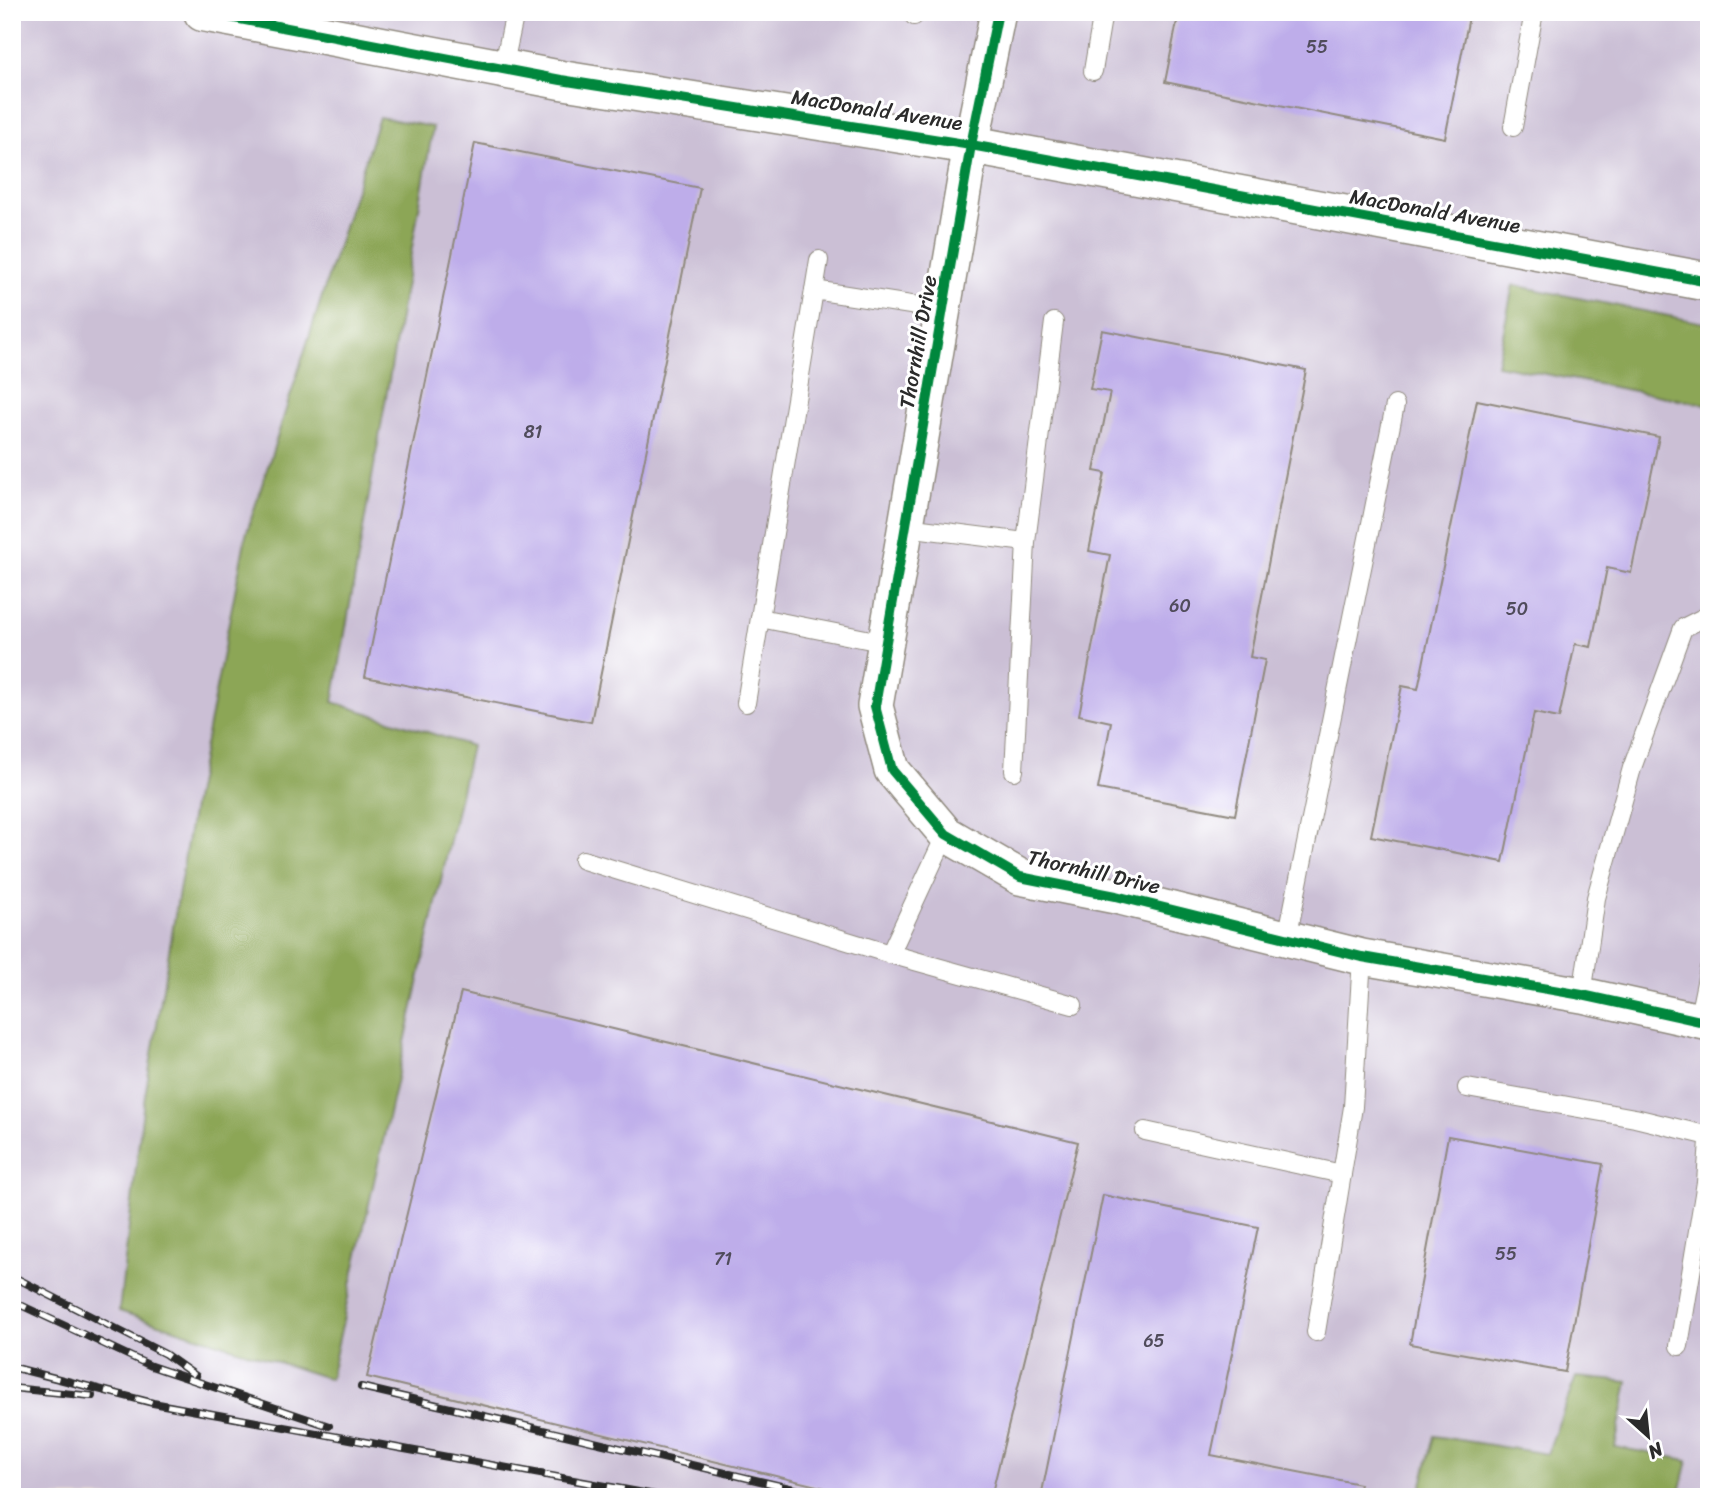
<svg xmlns="http://www.w3.org/2000/svg" width="1721" height="1509" font-family="Sriracha,sans-serif">
  <rect width="100%" height="100%" fill="#fff"/>
  <filter id="ink" filterUnits="userSpaceOnUse"><feTurbulence type="fractalNoise" baseFrequency=".0143" numOctaves="2"/><feDisplacementMap in="SourceGraphic" scale="14" xChannelSelector="R" yChannelSelector="G"/><feConvolveMatrix kernelMatrix="1 2 1 2 8 2 1 2 1" color-interpolation-filters="sRGB"/></filter>
  <filter id="wash" filterUnits="userSpaceOnUse"><feTurbulence type="fractalNoise" baseFrequency=".00686" numOctaves="4" result="noise"/><feDisplacementMap in="SourceGraphic" scale="28" xChannelSelector="R" yChannelSelector="G"/><feGaussianBlur stdDeviation="1.57" result="paint"/><feColorMatrix in="noise" values="0 0 0 0 0 0 0 0 0 0 0 0 0 0 0 0 0 1.4 0 .05"/><feComposite in="paint" operator="in"/></filter>
  <g filter="url(#wash)">
    <rect width="100%" height="100%" fill="#f4e9d3"/>
    <path fill="#cbbfd5" fill-rule="evenodd" d="M12 12H1709V324L1514 286 1498 365 1709 405V1497H1679L1687 1460 1614 1448 1547 1454 1434 1436 1419 1497H12ZM379 117 433 127 333 703 471 746 330 1379 119 1311 143 1108 194 801 246 535Z"/>
    <g fill="#8ca657" stroke="#5c6841" stroke-width="2">
      <path d="M379 117 433 127 333 702 471 746 330 1379 119 1311 143 1108 194 801 246 535Z"/>
      <path d="M1513 285 1709 324V405L1497 365Z"/>
      <path d="M1576 1377 1628 1382 1615 1447 1688 1460 1679 1497H1419L1434 1436 1547 1454Z"/>
    </g>
    <g id="blocks">
      <g fill="#beadea">
        <path d="M1179 12H1470L1445 138 1165 82Z"/>
        <path d="M475 143 700 188 591 722 365 677Z"/>
        <path d="M1102 330 1306 370 1250 657 1265 660 1235 815 1098 789 1111 722 1079 715 1110 555 1089 551 1105 473 1094 471 1110 392 1090 389Z"/>
        <path d="M1477 400 1659 437 1631 573 1607 568 1591 647 1575 644 1559 718 1534 713 1503 862 1371 836 1402 686 1418 689Z"/>
        <path d="M461 992 1078 1142 991 1497H862L367 1377Z"/>
        <path d="M1448 1136 1603 1164 1565 1372 1410 1344Z"/>
        <path d="M1103 1195 1258 1227 1211 1455 1360 1484 1357 1497H1041Z"/>
      </g>
    </g>
  </g>
  <g filter="url(#ink)">
    <use href="#blocks" fill-opacity="0" stroke="#908a7f" stroke-width="2"/>
    <g fill="none" stroke-linecap="round" stroke-linejoin="round">
      <defs>
        <g id="service">
          <path d="M914 16 915 12"/>
          <path d="M503 69 515 12"/>
          <path d="M1093 71 1103 12"/>
          <path d="M1513 127 1534 12"/>
          <path d="M814 290 943 310"/>
          <path d="M906 527 1026 542"/>
          <path d="M760 618 886 643"/>
          <path d="M746 703 819 260"/>
          <path d="M1014 771 1026 542 1054 322"/>
          <path d="M583 860 890 954 1073 1005"/>
          <path d="M1287 938 1395 405"/>
          <path d="M890 954 946 834"/>
          <path d="M1582 995 1596 898 1632 768 1683 628 1709 615"/>
          <path d="M1698 1021 1709 968"/>
          <path d="M1467 1088 1635 1118 1709 1136"/>
          <path d="M1145 1131 1342 1174"/>
          <path d="M1316 1332 1353 1107 1362 957"/>
          <path d="M1679 1346 1706 1182 1709 1141"/>
        </g>
        <path id="minor" d="M998 12 971 145 875 706 892 770 946 834 1020 877 1116 896 1362 957 1582 995 1709 1023"/>
        <path id="tertiary" d="M203 12 561 80 971 145 1709 282"/>
      </defs>
      <use href="#service" stroke="#908a7f" stroke-width="20"/>
      <use href="#minor" stroke="#908a7f" stroke-width="38"/>
      <use href="#tertiary" stroke="#908a7f" stroke-width="41"/>
      <use href="#service" stroke="#fff" stroke-width="18"/>
      <use href="#minor" stroke="#fff" stroke-width="35"/>
      <use href="#tertiary" stroke="#fff" stroke-width="38"/>
      <defs>
        <g id="rail">
          <path d="M12 1276 165 1354 196 1376"/>
          <path d="M12 1301 151 1366 329 1426"/>
          <path d="M12 1367 153 1403 666 1497"/>
          <path d="M361 1387 828 1497"/>
          <path d="M12 1388 92 1396"/>
        </g>
      </defs>
      <use href="#rail" stroke="#2b2b2b" stroke-width="8"/>
      <use href="#rail" stroke="#fff" stroke-width="5" stroke-dasharray="16" stroke-linecap="butt"/>
      <defs>
        <g id="cycleway">
          <path d="M203 12 561 80 971 145 1709 282"/>
          <path d="M998 12 971 145 875 706 892 770 946 834 1020 877 1116 896 1362 957 1582 995 1709 1023"/>
        </g>
      </defs>
      <use href="#cycleway" stroke="#fff" stroke-width="15"/>
      <use href="#cycleway" stroke="#00873e" stroke-width="10"/>
    </g>
  </g>
  <g text-anchor="middle" dominant-baseline="central" stroke-width="6" stroke-linejoin="round" paint-order="stroke">
    <g font-size="18" fill="#504c5b">
      <text x="1317" y="47">55</text>
      <text x="533" y="432">81</text>
      <text x="1180" y="606">60</text>
      <text x="1517" y="609">50</text>
      <text x="1506" y="1254">55</text>
      <text x="723" y="1259">71</text>
      <text x="1154" y="1341">65</text>
    </g>
    <g font-size="21" fill="#2b2b2b" stroke="#fff">
      <text transform="translate(877 110) rotate(9)">MacDonald Avenue</text>
      <text transform="translate(1435 211) rotate(10)">MacDonald Avenue</text>
      <text transform="translate(918 342) rotate(-80)">Thornhill Drive</text>
      <text transform="translate(1094 872) rotate(13)">Thornhill Drive</text>
    </g>
  </g>
  <rect width="1721" height="1509" fill="none" stroke="#fff" stroke-width="42"/>
  <g transform="translate(1648 1436) rotate(153)" stroke="#ffffff" stroke-width="5" paint-order="stroke">
  <path d="M0-5L12 26L0 18L-12 26Z" fill="#2b2b2b"/>
  <text y="-10" font-size="19" font-weight="bold" text-anchor="middle" fill="#2b2b2b">N</text>
  </g>
</svg>
